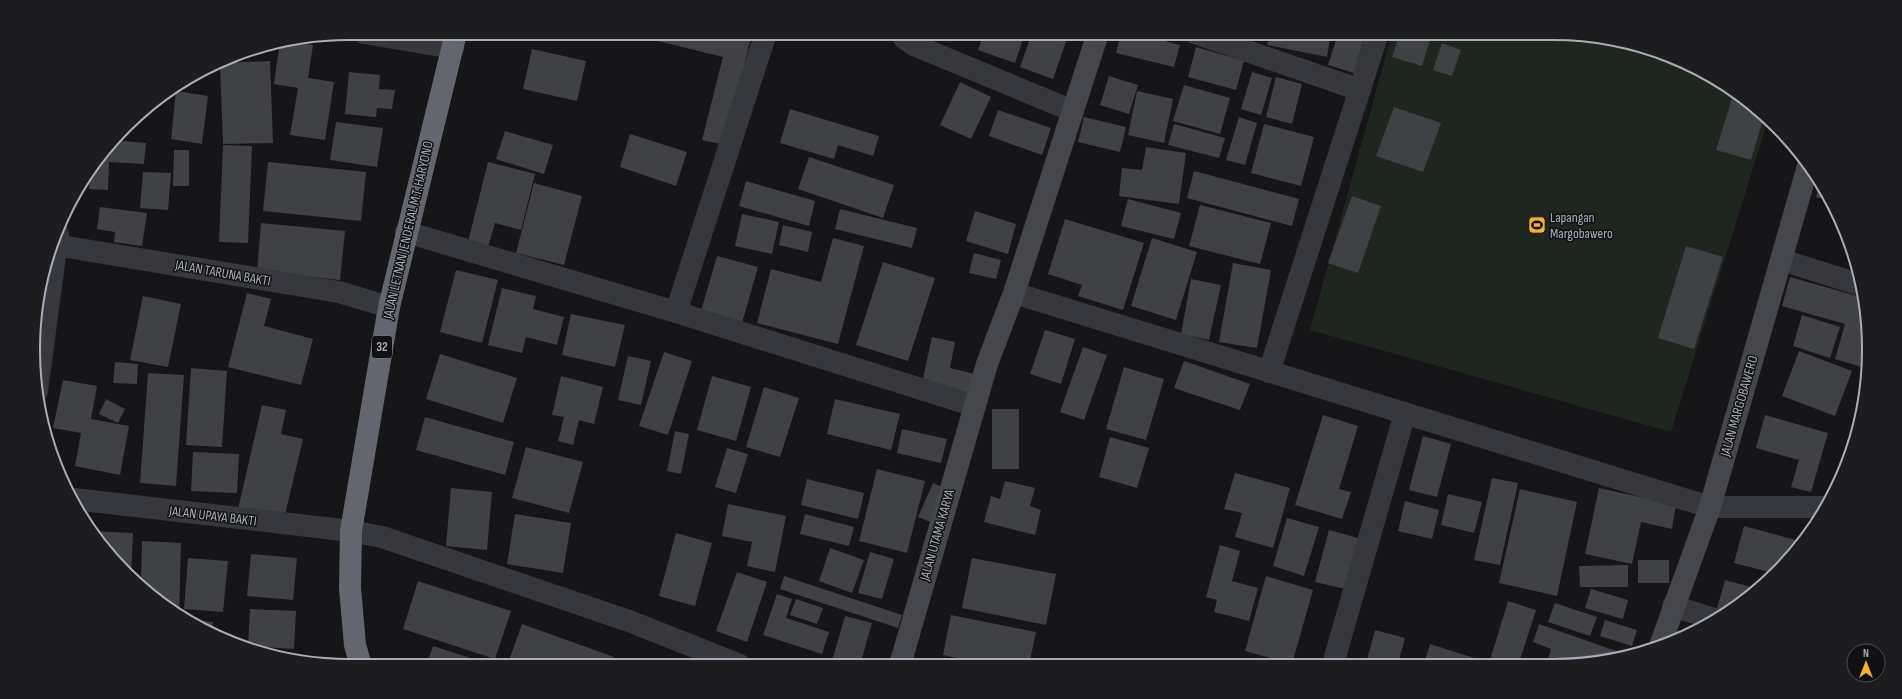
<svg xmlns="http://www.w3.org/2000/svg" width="1902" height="699" font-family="'Sofia Sans Condensed',sans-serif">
  <rect width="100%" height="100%" fill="#161618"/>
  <path fill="#1e261f" d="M1392 33H1552L1634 44 1692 66 1745 98 1768 120 1671 432 1310 330Z"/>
  <g fill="#404145">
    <path d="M625 33H752L725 145 702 140 723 57Z"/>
    <path d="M819 33H833L832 37Z"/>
    <path d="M984 33H1025L1015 63 978 50Z"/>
    <path d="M1032 33H1069L1053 79 1020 67Z"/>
    <path d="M1121 33H1134L1180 45 1174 67 1116 53Z"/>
    <path d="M1219 33H1242L1240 40Z"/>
    <path d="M1270 33H1331L1327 57 1267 45Z"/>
    <path d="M1338 33H1366L1354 73 1328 65Z"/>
    <path d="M1400 33H1432L1422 66 1392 57Z"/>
    <path d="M1444 33H1465L1462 41 1444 34Z"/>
    <path d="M280 41 313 45 308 78 334 82 325 140 290 135 298 88 274 84Z"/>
    <path d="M1442 43 1461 50 1452 76 1433 70Z"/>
    <path d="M1196 47 1244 61 1236 90 1188 77Z"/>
    <path d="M532 49 586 61 577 101 523 89Z"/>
    <path d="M270 61 273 143 223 144 220 63Z"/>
    <path d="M349 72 380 75 379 89 395 90 392 109 377 108 376 117 345 114Z"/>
    <path d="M1252 72 1272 78 1261 115 1241 109Z"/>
    <path d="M1109 76 1138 85 1129 114 1100 105Z"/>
    <path d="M1276 77 1302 84 1292 124 1266 117Z"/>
    <path d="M960 82 991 97 971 139 940 125Z"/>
    <path d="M1184 85 1230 98 1220 134 1173 121Z"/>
    <path d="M176 91 208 96 202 144 171 139Z"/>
    <path d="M1137 91 1173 99 1164 143 1128 135Z"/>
    <path d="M1734 92 1745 98 1764 116 1751 160 1716 150Z"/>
    <path d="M1394 107 1441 123 1423 172 1376 156Z"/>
    <path d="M790 109 879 136 873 156 838 145 834 159 780 143Z"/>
    <path d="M998 110 1051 128 1042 155 989 136Z"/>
    <path d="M1084 117 1126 127 1120 152 1078 142Z"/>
    <path d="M1239 117 1257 123 1245 165 1226 160Z"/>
    <path d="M336 122 383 128 377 167 330 160Z"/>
    <path d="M1174 124 1225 138 1219 158 1168 145Z"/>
    <path d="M1264 124 1314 137 1301 186 1251 173Z"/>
    <path d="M505 131 553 145 544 174 496 159Z"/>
    <path d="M630 134 687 152 676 186 620 167Z"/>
    <path d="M114 140 146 143 144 164 109 162 108 190 89 189 90 170 99 157Z"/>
    <path d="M223 145 252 146 248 243 219 242Z"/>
    <path d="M1146 147 1186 153 1179 204 1119 196 1122 168 1142 170Z"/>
    <path d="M174 150H189V186H173Z"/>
    <path d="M809 157 894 185 883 218 798 189Z"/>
    <path d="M268 162 366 172 361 221 263 211Z"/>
    <path d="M488 162 535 174 521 230 495 223 488 247 468 242Z"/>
    <path d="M1194 171 1299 199 1292 226 1187 198Z"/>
    <path d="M143 172 171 173 168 210 140 208Z"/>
    <path d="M746 181 815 201 809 226 739 206Z"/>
    <path d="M1820 182 1826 191 1831 201 1816 197Z"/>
    <path d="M534 183 582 196 564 265 516 253Z"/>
    <path d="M1352 196 1381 206 1358 273 1328 263Z"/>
    <path d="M1128 199 1181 213 1174 239 1121 226Z"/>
    <path d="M1200 205 1271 223 1260 264 1189 246Z"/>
    <path d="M100 207 147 213 142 246 114 242 115 232 97 229Z"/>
    <path d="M840 209 917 228 912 248 835 229Z"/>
    <path d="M975 211 1016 224 1008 254 966 241Z"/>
    <path d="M742 214 779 222 772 254 735 246Z"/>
    <path d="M1065 219 1144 243 1123 310 1078 296 1082 285 1048 274Z"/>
    <path d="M261 223 345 231 340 280 257 271Z"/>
    <path d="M783 225 812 232 808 252 779 245Z"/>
    <path d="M833 238 864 246 838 344 757 323 771 269 821 282Z"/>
    <path d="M1152 238 1197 252 1176 320 1131 306Z"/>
    <path d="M1686 246 1723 257 1694 349 1658 338Z"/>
    <path d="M974 253 1001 260 996 279 969 273Z"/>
    <path d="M717 256 758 267 742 323 701 311Z"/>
    <path d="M883 262 935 278 908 361 856 345Z"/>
    <path d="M1233 263 1271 270 1257 348 1219 342Z"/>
    <path d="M456 270 498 280 482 343 440 332Z"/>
    <path d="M1790 277 1864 298 1866 308 1868 369 1835 359 1845 324 1782 306Z"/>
    <path d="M1191 279 1221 285 1209 340 1181 334Z"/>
    <path d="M502 288 536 296 533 309 564 317 557 345 526 337 522 353 488 345Z"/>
    <path d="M247 293 271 299 264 326 313 339 301 385 228 367Z"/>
    <path d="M143 296 181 304 168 367 130 360Z"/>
    <path d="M571 314 625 325 615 367 562 355Z"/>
    <path d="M1802 315 1840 327 1830 358 1793 346Z"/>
    <path d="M1045 330 1075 339 1061 384 1030 374Z"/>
    <path d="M932 337 955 342 950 368 975 374 971 393 922 383Z"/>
    <path d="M1083 347 1107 355 1084 420 1060 412Z"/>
    <path d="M1799 351 1852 371 1835 416 1782 396Z"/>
    <path d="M664 352 692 361 668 435 639 426Z"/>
    <path d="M440 354 517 378 503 423 426 399Z"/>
    <path d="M628 356 651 361 641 405 618 400Z"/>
    <path d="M1184 361 1250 384 1240 410 1174 388Z"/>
    <path d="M115 362 138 364 137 384 113 383Z"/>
    <path d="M1124 367 1164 379 1146 440 1106 429Z"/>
    <path d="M191 368 227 371 222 447 186 445Z"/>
    <path d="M148 373 184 375 176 486 140 483Z"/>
    <path d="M561 376 603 387 594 424 579 420 573 445 558 441 564 417 552 415Z"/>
    <path d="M712 376 751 387 736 441 697 430Z"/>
    <path d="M63 380 97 386 91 419 129 426 120 475 75 466 81 433 53 428Z"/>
    <path d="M764 387 799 398 780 457 746 447Z"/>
    <path d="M106 399 125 409 118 423 99 414Z"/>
    <path d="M835 399 900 414 891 450 827 434Z"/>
    <path d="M1861 401H1863L1857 434 1854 433Z"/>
    <path d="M262 405 286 410 281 434 303 439 284 519 238 509Z"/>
    <rect x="992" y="409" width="27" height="60"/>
    <path d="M1323 415 1358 426 1339 489 1351 492 1342 519 1295 505Z"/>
    <path d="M1765 415 1828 433 1811 492 1791 487 1799 460 1756 448Z"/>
    <path d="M425 417 514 442 505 475 416 450Z"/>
    <path d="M902 429 947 439 941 463 897 453Z"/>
    <path d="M675 431 689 434 681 474 667 471Z"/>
    <path d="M1423 436 1451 444 1437 497 1409 490Z"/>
    <path d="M1110 437 1149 448 1137 488 1099 477Z"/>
    <path d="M1848 438 1855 439 1840 475H1839Z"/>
    <path d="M526 447 583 462 569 513 512 498Z"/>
    <path d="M727 448 748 454 736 493 715 487Z"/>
    <path d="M193 452 239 454 237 493 191 491Z"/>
    <path d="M877 469 925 481 907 553 859 541Z"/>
    <path d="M1235 473 1290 488 1273 548 1235 537 1242 513 1224 509Z"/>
    <path d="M1492 478 1518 483 1500 565 1474 560Z"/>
    <path d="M807 479 864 493 858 519 801 505Z"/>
    <path d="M1005 481 1035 488 1030 506 1041 510 1035 535 984 522 991 496 1000 499Z"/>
    <path d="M933 483 948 490 933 523 918 517Z"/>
    <path d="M451 488 492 492 487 550 446 546Z"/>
    <path d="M1599 488 1676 505 1672 529 1641 522 1632 564 1585 554Z"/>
    <path d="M1520 489 1577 502 1557 596 1499 583Z"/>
    <path d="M1448 494 1482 502 1474 533 1441 525Z"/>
    <path d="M1405 501 1439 510 1432 539 1398 531Z"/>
    <path d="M728 504 786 516 775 572 747 566 752 542 722 536Z"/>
    <path d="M515 514 571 523 563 573 507 564Z"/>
    <path d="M805 514 854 527 849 546 800 534Z"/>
    <path d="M1287 518 1319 527 1304 576 1273 566Z"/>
    <path d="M1744 526 1799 541 1773 573 1734 563Z"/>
    <path d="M1329 530 1358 538 1345 589 1315 582Z"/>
    <path d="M91 531 133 533 131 577 126 573Z"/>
    <path d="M676 533 712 543 695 606 659 596Z"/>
    <path d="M142 541 181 543 179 615 141 586Z"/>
    <path d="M1220 545 1240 551 1232 581 1258 588 1249 621 1214 612 1217 600 1206 597Z"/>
    <path d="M830 548 864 560 852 593 819 581Z"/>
    <path d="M870 552 894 559 882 599 858 593Z"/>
    <path d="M251 554 297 558 293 600 247 596Z"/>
    <path d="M188 558 228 561 223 612 184 609Z"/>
    <path d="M972 558 1056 574 1046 625 962 608Z"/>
    <rect x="1638" y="560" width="31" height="23"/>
    <path d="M1628 565V587H1580L1579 566Z"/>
    <path d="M737 572 767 582 747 642 716 631Z"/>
    <path d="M784 576 902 615 898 628 780 589Z"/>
    <path d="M1266 576 1313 590 1292 664 1245 651Z"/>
    <path d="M1725 580 1759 589 1718 616H1715Z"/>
    <path d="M418 581 511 611 495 659 403 629Z"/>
    <path d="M1591 589 1628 600 1623 619 1585 608Z"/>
    <path d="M777 594 792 599 786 618 829 632 822 654 763 635Z"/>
    <path d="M796 599 823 608 817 624 790 615Z"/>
    <path d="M1508 601 1536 610 1519 663H1501L1490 660Z"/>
    <path d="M1555 603 1597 617 1590 636 1548 622Z"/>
    <path d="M250 609 296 611 294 649 248 646Z"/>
    <path d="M951 615 1036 632 1029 665H988L943 655Z"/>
    <path d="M845 616 872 623 860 665H845L832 661Z"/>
    <path d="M189 620 213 622 212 630Z"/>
    <path d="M1605 620 1637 630 1632 646 1600 636Z"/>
    <path d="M522 624 614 657 611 665 507 666Z"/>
    <path d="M1539 624 1622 653 1621 655 1594 663H1547L1551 649 1533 642Z"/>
    <path d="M1375 630 1405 638 1398 664H1366Z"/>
    <path d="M1430 644 1490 663 1424 664Z"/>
    <path d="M433 646 492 665V666H426Z"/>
  </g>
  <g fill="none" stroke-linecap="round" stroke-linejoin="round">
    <g stroke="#37383d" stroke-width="22">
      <path d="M364 33 453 48"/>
      <path d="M903 33 904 38 914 45 1073 111"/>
      <path d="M1195 33 1360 90"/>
      <path d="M406 232 676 312 975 406"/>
      <path d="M55 245 339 292 389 307"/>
      <path d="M1782 260 1861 285"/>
      <path d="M1014 293 1710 507H1827"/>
      <path d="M676 312 766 33"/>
      <path d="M1269 372 1378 33"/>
      <path d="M37 391 58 234"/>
      <path d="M74 499 351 531 382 537 629 621 740 665"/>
      <path d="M1673 606 1714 619"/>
      <path d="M1333 664 1405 413"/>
    </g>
    <g stroke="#45474d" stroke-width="22">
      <path d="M1661 643 1710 507 1808 166"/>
      <path d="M900 665 987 364 1014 293 1098 33"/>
    </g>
    <path stroke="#63666e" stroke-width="22" d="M361 666 355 645 350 588 351 531 389 307 456 33"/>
  </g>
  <defs>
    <symbol id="stadium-square" viewBox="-11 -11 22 22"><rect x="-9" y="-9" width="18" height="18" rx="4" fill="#f2b134" stroke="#111113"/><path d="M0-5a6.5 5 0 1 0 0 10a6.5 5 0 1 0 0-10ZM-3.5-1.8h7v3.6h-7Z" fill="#111"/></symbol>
  </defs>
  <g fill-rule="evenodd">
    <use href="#stadium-square" x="1527" y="215" width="20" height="20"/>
  </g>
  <g text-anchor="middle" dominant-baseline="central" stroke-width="3" stroke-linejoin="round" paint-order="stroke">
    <rect fill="#111113" stroke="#7b7e86" stroke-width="1" x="372" y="336" width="20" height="22" rx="3"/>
    <g font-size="13" font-weight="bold" fill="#a8adb8">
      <text x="382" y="347">32</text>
    </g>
    <g font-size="14" fill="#a8adb8" stroke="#111113" text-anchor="start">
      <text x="1550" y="217">Lapangan<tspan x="1550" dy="16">Margobawero</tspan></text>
    </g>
    <g font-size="14" fill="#a8adb8" stroke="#111113">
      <text transform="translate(408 230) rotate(-77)">JALAN LETNAN JENDERAL M.T. HARYONO</text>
      <text transform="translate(223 273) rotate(10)">JALAN TARUNA BAKTI</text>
      <text transform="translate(1739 406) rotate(-74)">JALAN MARGOBAWERO</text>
      <text transform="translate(213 516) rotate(7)">JALAN UPAYA BAKTI</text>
      <text transform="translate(937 535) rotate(-74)">JALAN UTAMA KARYA</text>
    </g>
  </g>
  <path d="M0 0H1902V699H0ZM349 40H1553A309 309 0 0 1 1862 349V350A309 309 0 0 1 1553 659H349A309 309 0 0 1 40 350V349A309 309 0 0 1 349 40Z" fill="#1d1d20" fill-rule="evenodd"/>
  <path fill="none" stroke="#a8adb8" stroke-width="2" d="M349 40H1553A309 309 0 0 1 1862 349V350A309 309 0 0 1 1553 659H349A309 309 0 0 1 40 350V349A309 309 0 0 1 349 40Z"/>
  <g transform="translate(1866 663)"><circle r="19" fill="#111113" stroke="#4d4f55"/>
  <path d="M0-3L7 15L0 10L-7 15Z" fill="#f2b134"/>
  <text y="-6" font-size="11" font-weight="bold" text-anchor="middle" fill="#a8adb8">N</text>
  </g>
</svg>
